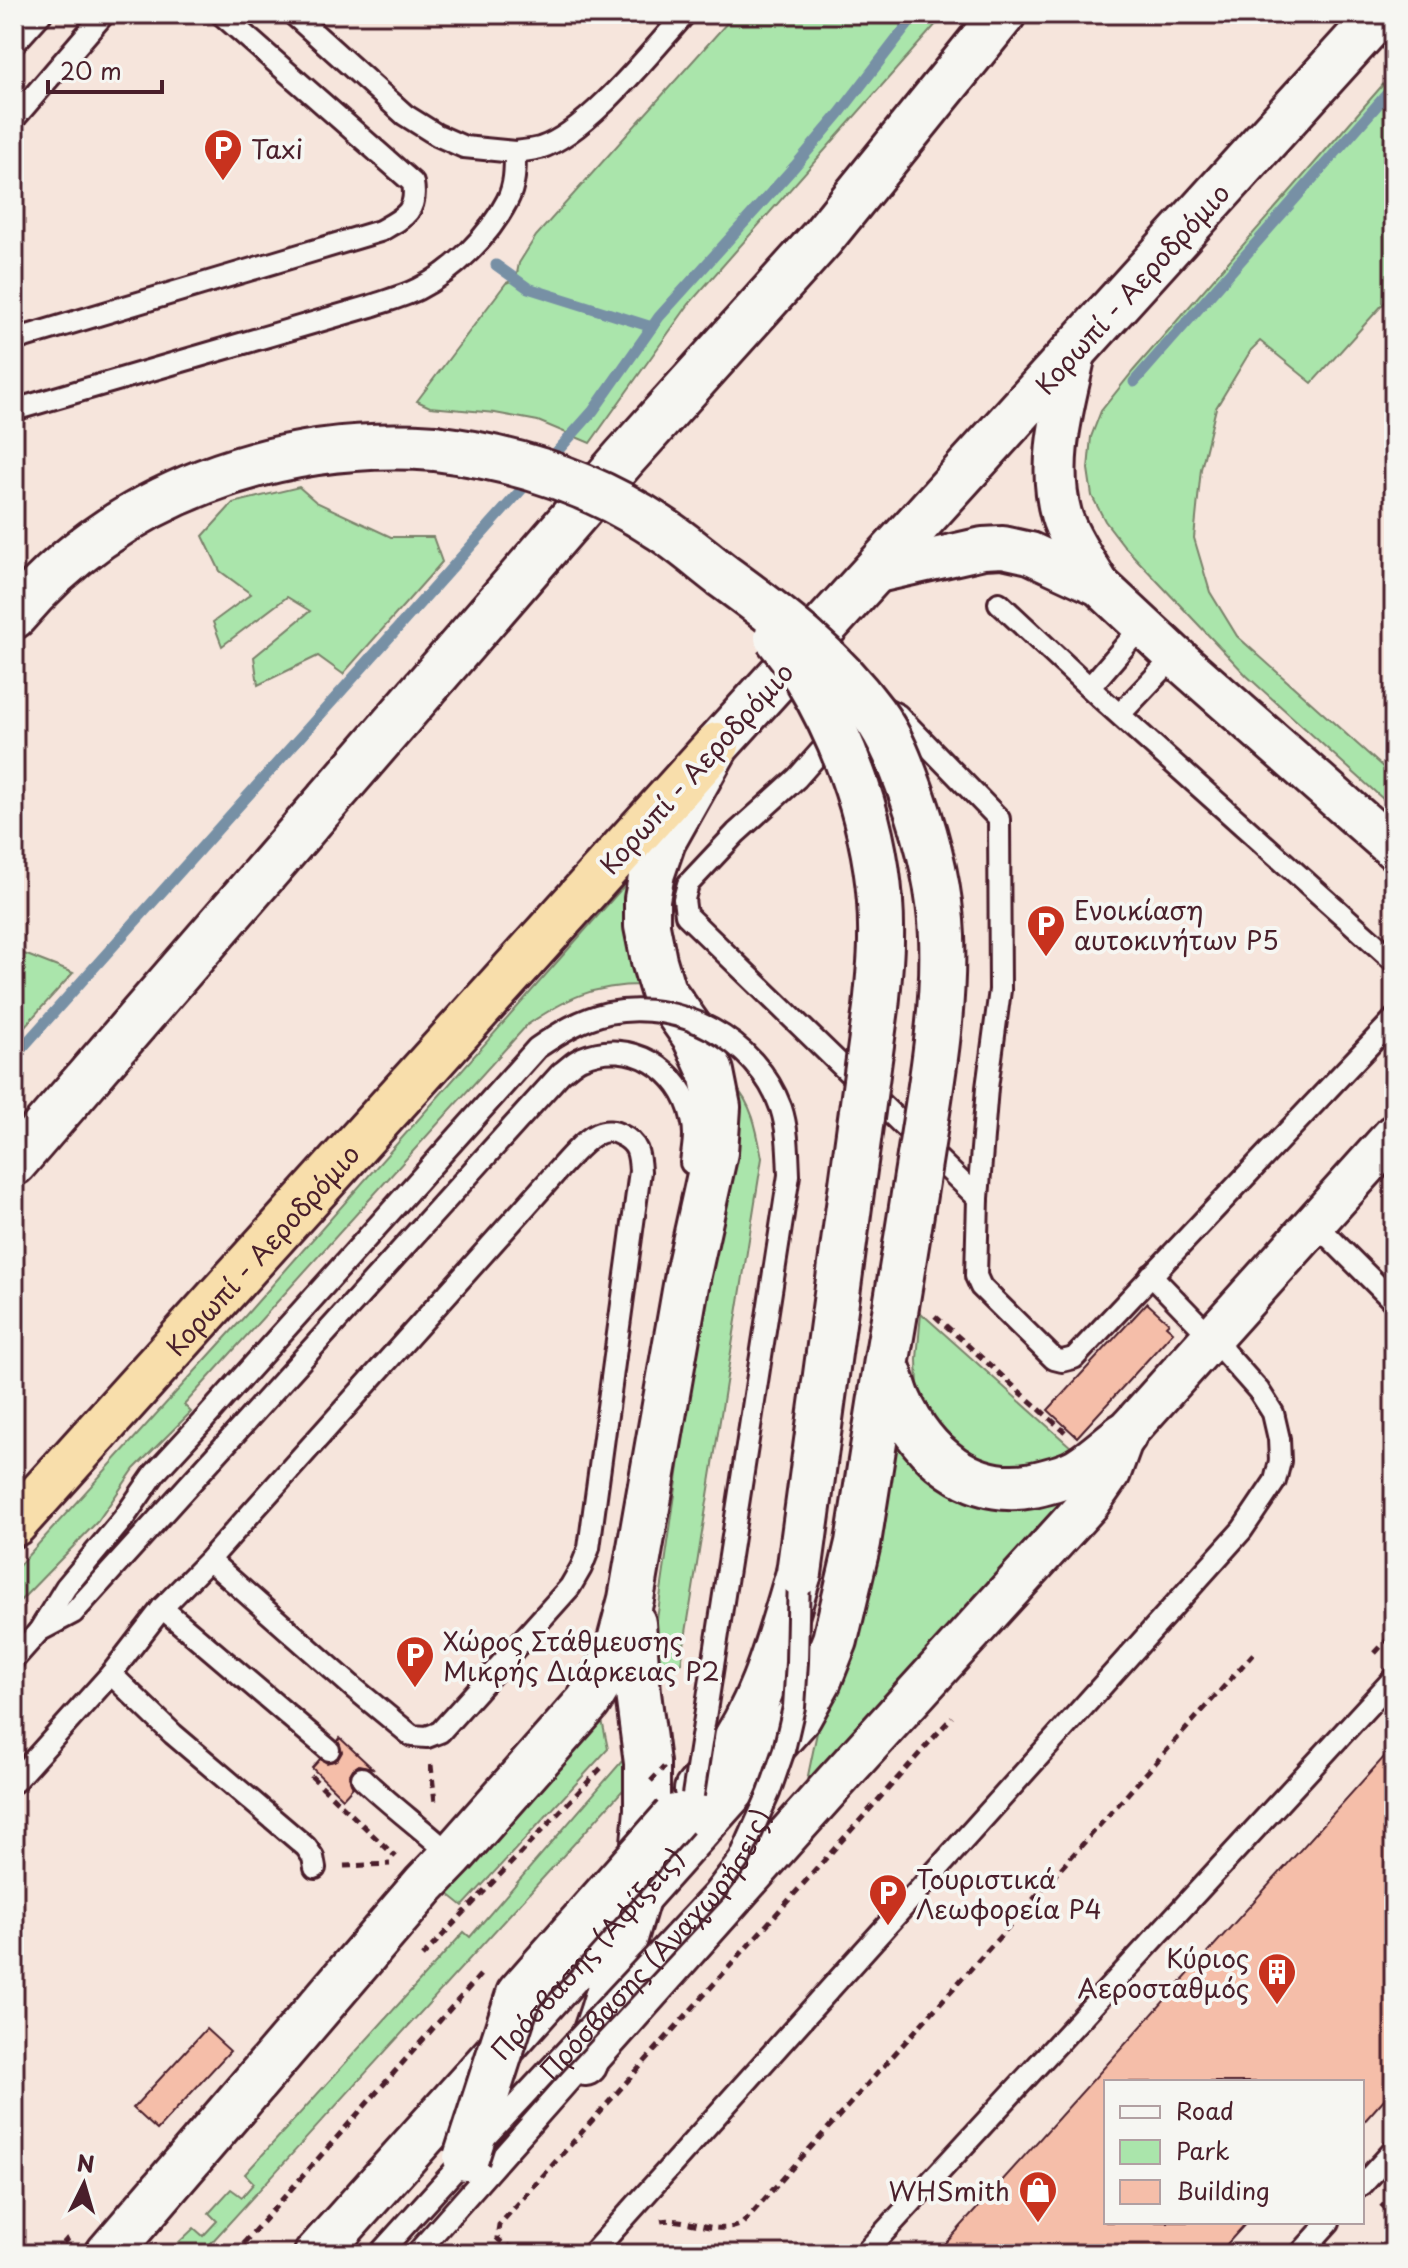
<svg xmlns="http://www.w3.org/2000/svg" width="1408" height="2268" font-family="'Playpen Sans',sans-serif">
  <rect width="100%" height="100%" fill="#f6e5dc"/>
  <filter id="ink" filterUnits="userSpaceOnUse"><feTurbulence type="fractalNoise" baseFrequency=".0125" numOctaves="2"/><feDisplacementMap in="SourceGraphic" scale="16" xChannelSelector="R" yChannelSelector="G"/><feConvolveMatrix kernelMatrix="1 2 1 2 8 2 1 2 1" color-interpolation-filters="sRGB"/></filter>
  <g filter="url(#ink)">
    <g fill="#aae5ab" stroke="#7a826b" stroke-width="2">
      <path d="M735 14H945L689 304 590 443 538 421 495 413 430 407 417 401 506 283 516 279 519 263 536 236Z"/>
      <path d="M1394 72V292L1312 383 1260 341 1251 350 1216 408 1201 469 1194 538 1210 592 1237 636 1394 777V809L1247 676 1125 547 1105 521 1092 496 1088 469 1091 437 1101 411 1133 371Z"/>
      <path d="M299 487 316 502 391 537H433L442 562 343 674 318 656 258 685 254 657 310 611 287 597 222 646 213 622 251 594 220 571 203 536 233 503Z"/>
      <path d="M631 878 642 985C593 985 567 998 527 1025L184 1405 191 1412 134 1469 98 1521 21 1600 14 1593V1571L246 1315Z"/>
      <path d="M14 950 73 973 14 1038Z"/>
      <path d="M734 1085C753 1105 757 1131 762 1158L681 1664 655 1661 652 1654Z"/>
      <path d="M921 1313 1072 1448 1040 1465H990L946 1441 924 1408 918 1388 917 1359Z"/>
      <path d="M891 1434 1069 1493 806 1785 820 1718Z"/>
      <path d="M602 1720 608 1749 463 1906 443 1890Z"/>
      <path d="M629 1753 633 1779 201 2254H183L175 2246 194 2228 203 2236 217 2221 209 2213 231 2189 242 2197 254 2183 245 2174 464 1932 470 1937Z"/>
    </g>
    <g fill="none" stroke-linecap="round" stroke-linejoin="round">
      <g stroke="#7790a5" stroke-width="11">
        <path d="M496 265 528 288 652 327"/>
        <path d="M1134 382 1394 86"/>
        <path d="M546 464 593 411 659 317 795 166 839 114 916 14"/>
        <path d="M14 1057 531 479"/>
      </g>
    </g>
    <g fill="#f5bea9" stroke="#4a1f2b" stroke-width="2">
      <path d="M1147 1303 1169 1323 1166 1326 1173 1332 1077 1437 1048 1410Z"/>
      <path d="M340 1738 372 1768 359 1765 353 1769 349 1776 353 1787 343 1798 312 1768 320 1759 327 1763 338 1759 342 1752 338 1741Z"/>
      <path d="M1394 1746V2088L1362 2124V2082H1106V2222H1247L1218 2254H936Z"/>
      <path d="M206 2029 230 2051 157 2130 133 2108Z"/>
    </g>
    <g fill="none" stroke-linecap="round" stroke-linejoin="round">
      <defs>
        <g id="lane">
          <path d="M293 14 405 115 437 135 464 147 515 152"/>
          <path d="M14 44 41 14"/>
          <path d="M14 119 104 14"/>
          <path d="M14 340 380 231C403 218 418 212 413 183L221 14"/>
          <path d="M14 410 371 306C386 301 404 296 418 289 454 271 489 236 507 201 515 186 515 169 515 152 523 151 532 150 540 148 586 134 652 51 685 14"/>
          <path d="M999 603 1104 701 1394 961"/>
          <path d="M1090 687 1143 625"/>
          <path d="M884 708 898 715 999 819 1000 990 987 1088 978 1198 976 1276 981 1287 1054 1359 1062 1361 1074 1358 1394 1019"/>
          <path d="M1120 714 1175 656"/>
          <path d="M836 734 797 778 736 833 688 884 684 899 686 915 978 1198"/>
          <path d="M1315 1223 1394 1302"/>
          <path d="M162 1608 329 1750"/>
          <path d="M39 1631 73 1613 561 1073C568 1068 574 1061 582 1058 630 1037 682 1069 692 1119 696 1133 693 1148 691 1163"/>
          <path d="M14 1659 39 1631 66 1587 123 1519 155 1473 203 1421"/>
          <path d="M111 1674 162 1608 209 1560 543 1187C556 1173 581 1141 597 1134 605 1130 614 1131 621 1135 638 1143 639 1154 640 1171L589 1548 581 1568 570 1587 440 1732 427 1737 412 1736 355 1689 209 1560"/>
          <path d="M362 1778C391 1806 423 1829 452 1856"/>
          <path d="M14 1782 111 1674 173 1734 306 1847 313 1857 315 1868"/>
          <path d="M1362 2185 1394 2150"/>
          <path d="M379 2254 466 2158"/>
          <path d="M416 2254 585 2063"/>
          <path d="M592 2254 1242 1530 1275 1481 1280 1461 1279 1439 1273 1413 1259 1391 1211 1337 1151 1275"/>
          <path d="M864 2254 1394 1678"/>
          <path d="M1300 2254 1329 2222"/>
        </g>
        <g id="street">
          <path d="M1076 349C1065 403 1046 459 1061 514 1066 534 1087 565 1099 585"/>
          <path d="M873 573 983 548 1003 547 1030 553 1099 585 1175 656 1394 849"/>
          <path d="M586 2061 836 1781 1090 1502 1110 1473 1124 1435 1394 1135"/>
        </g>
        <g id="secondary">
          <path d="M14 616C117 493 277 437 435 448"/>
          <path d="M14 1163 624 458 822 238 1003 14"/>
          <path d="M887 1366C891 1377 894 1389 899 1401 923 1455 972 1497 1033 1485 1046 1482 1063 1478 1075 1472 1092 1463 1108 1447 1124 1435"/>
          <path d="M697 1790C706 1779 716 1768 724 1757 764 1703 780 1635 799 1573"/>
          <path d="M585 2063 602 2014 638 1895 642 1865 647 1810V1763L638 1693 633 1623"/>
          <path id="s1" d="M108 2254 425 1884 452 1856 588 1702 616 1656 631 1599 688 1274 715 1152 718 1107 711 1072 694 1035 663 991 654 961 647 926V899L652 873 663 841 717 745 1380 14"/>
          <path id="s2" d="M317 2254 799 1716 819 1680 835 1640 858 1543 887 1360"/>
        </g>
        <g id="highway">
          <path id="s3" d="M14 1524 717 745"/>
        </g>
      </defs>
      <use href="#lane" stroke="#4a1f2b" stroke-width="26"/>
      <use href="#street" stroke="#4a1f2b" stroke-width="46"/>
      <use href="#secondary" stroke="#4a1f2b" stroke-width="50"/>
      <use href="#highway" stroke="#4a1f2b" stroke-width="50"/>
      <g stroke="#4a1f2b" stroke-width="5" stroke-dasharray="8 6" stroke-linecap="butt">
        <path d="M935 1316 1065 1432"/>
        <path d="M1375 1653 1394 1632"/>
        <path d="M431 1765 435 1803"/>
        <path d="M311 1776 396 1857"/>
        <path d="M344 1866 390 1864"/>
        <path d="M422 1957 605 1764"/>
        <path d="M1381 2204 1394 2216"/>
        <path d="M661 2221C687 2216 719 2238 743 2223L1254 1653"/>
        <path d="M54 2254 68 2238"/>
        <path d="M556 2254C537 2243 513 2256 497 2238L499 2225 952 1717"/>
      </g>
      <use href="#lane" stroke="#f6f6f2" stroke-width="20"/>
      <use href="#street" stroke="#f6f6f2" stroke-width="40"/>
      <use href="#secondary" stroke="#f6f6f2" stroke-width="44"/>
      <use href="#highway" stroke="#f8deab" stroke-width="44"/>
      <defs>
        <g id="lane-bridge">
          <path d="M203 1421 537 1048C559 1033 581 1019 608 1013 679 999 756 1039 781 1108 788 1129 788 1152 789 1175L693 1795"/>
          <path id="s4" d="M483 2140 714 1892 740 1858 769 1793 784 1750 794 1707 797 1662 799 1573"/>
        </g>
        <g id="secondary-bridge">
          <path d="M435 448C515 458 593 483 660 528 682 542 702 560 723 576 781 618 830 655 873 713 891 737 902 767 912 795 928 840 940 888 942 936 945 1014 930 1092 918 1169 908 1233 898 1296 887 1360"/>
          <path d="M777 637C787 650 798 663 806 677 853 755 883 849 881 940 881 962 878 985 876 1008L799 1573"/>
          <path d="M466 2158 519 1994 675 1817"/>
        </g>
      </defs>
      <use href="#lane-bridge" stroke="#4a1f2b" stroke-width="26" stroke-linecap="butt"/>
      <use href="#secondary-bridge" stroke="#4a1f2b" stroke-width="50" stroke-linecap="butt"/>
      <g stroke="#4a1f2b" stroke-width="5" stroke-dasharray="8 6" stroke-linecap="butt">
        <path d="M651 1781 664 1767"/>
        <path d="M234 2254 481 1974"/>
      </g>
      <use href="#lane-bridge" stroke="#f6f6f2" stroke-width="20"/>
      <use href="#secondary-bridge" stroke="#f6f6f2" stroke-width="44"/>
    </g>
  </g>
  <defs>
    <symbol id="parking-pin" viewBox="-11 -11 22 30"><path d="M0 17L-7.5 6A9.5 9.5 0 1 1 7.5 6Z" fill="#c8321e" stroke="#f6f6f2"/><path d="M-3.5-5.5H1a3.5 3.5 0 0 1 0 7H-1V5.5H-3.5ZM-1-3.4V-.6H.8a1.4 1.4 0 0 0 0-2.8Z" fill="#fff"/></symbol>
    <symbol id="building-pin" viewBox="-11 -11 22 30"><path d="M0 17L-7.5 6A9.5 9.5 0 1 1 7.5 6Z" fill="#c8321e" stroke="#f6f6f2"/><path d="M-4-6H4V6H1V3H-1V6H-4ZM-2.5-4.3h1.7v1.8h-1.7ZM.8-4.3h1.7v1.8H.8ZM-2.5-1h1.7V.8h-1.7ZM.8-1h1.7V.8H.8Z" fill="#fff"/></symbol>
    <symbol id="shop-pin" viewBox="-11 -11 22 30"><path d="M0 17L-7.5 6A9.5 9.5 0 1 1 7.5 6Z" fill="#c8321e" stroke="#f6f6f2"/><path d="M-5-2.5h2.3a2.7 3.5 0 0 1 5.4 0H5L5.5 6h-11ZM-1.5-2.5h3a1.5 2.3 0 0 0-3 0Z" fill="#fff"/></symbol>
  </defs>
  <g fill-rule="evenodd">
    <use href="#parking-pin" x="201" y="126" width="44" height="60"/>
    <use href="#parking-pin" x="1024" y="902" width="44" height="60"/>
    <use href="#parking-pin" x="393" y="1633" width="44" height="60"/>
    <use href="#parking-pin" x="866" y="1871" width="44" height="60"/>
    <use href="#building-pin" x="1255" y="1950" width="44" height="60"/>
    <use href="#shop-pin" x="1016" y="2168" width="44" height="60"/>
  </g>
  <g text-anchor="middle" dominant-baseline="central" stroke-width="8" stroke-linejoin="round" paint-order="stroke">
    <g font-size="26" fill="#4a1f2b" stroke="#f6f6f2" text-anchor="start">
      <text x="251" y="148">Taxi</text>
      <text x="1074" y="909">Ενοικίαση<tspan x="1074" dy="30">αυτοκινήτων P5</tspan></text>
      <text x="443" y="1640">Χώρος Στάθμευσης<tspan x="443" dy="30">Μικρής Διάρκειας P2</tspan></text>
      <text x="916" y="1878">Τουριστικά<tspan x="916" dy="30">Λεωφορεία P4</tspan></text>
      <text x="1249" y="1957" text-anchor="end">Κύριος<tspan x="1249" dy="30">Αεροσταθμός</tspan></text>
      <text x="1010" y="2190" text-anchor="end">WHSmith</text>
    </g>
    <g font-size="26" fill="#4a1f2b" stroke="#f6f6f2">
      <text stroke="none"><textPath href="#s1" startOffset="2356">Κορωπί - Αεροδρόμιο</textPath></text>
      <text transform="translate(696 768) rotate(-48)">Κορωπί - Αεροδρόμιο</text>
      <text stroke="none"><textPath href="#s3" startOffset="370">Κορωπί - Αεροδρόμιο</textPath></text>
      <text stroke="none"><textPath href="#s4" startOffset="262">Πρόσβασης (Αναχωρήσεις)</textPath></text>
      <text stroke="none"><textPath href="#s2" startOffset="404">Πρόσβασης (Αφίξεις)</textPath></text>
    </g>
  </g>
  <rect width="1408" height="2268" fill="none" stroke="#f6f6f2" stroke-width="48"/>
  <rect x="24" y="24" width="1360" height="2220" fill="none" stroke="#4a1f2b" stroke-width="3" filter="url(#ink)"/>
  <rect x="1104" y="2080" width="260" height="144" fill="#f6f6f2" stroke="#b1a0a2" stroke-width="2"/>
  <rect x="1120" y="2106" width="40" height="12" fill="#f6f6f2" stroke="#b1a0a2" stroke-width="2"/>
  <text x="1176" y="2120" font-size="24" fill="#4a1f2b">Road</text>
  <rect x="1120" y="2140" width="40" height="24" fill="#aae5ab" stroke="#b1a0a2" stroke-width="2"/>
  <text x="1176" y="2160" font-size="24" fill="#4a1f2b">Park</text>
  <rect x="1120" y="2180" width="40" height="24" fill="#f5bea9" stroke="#b1a0a2" stroke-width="2"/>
  <text x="1176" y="2200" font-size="24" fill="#4a1f2b">Building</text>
  <g transform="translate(84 2184) rotate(5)" stroke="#f6f6f2" stroke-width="6" paint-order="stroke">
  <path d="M0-6L14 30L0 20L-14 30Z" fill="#4a1f2b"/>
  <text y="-12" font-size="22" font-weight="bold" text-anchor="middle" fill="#4a1f2b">N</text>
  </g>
  <path d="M48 80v12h114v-12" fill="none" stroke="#4a1f2b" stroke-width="4"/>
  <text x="60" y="80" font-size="24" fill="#4a1f2b" stroke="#f6f6f2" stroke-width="6" paint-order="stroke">20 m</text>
</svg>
